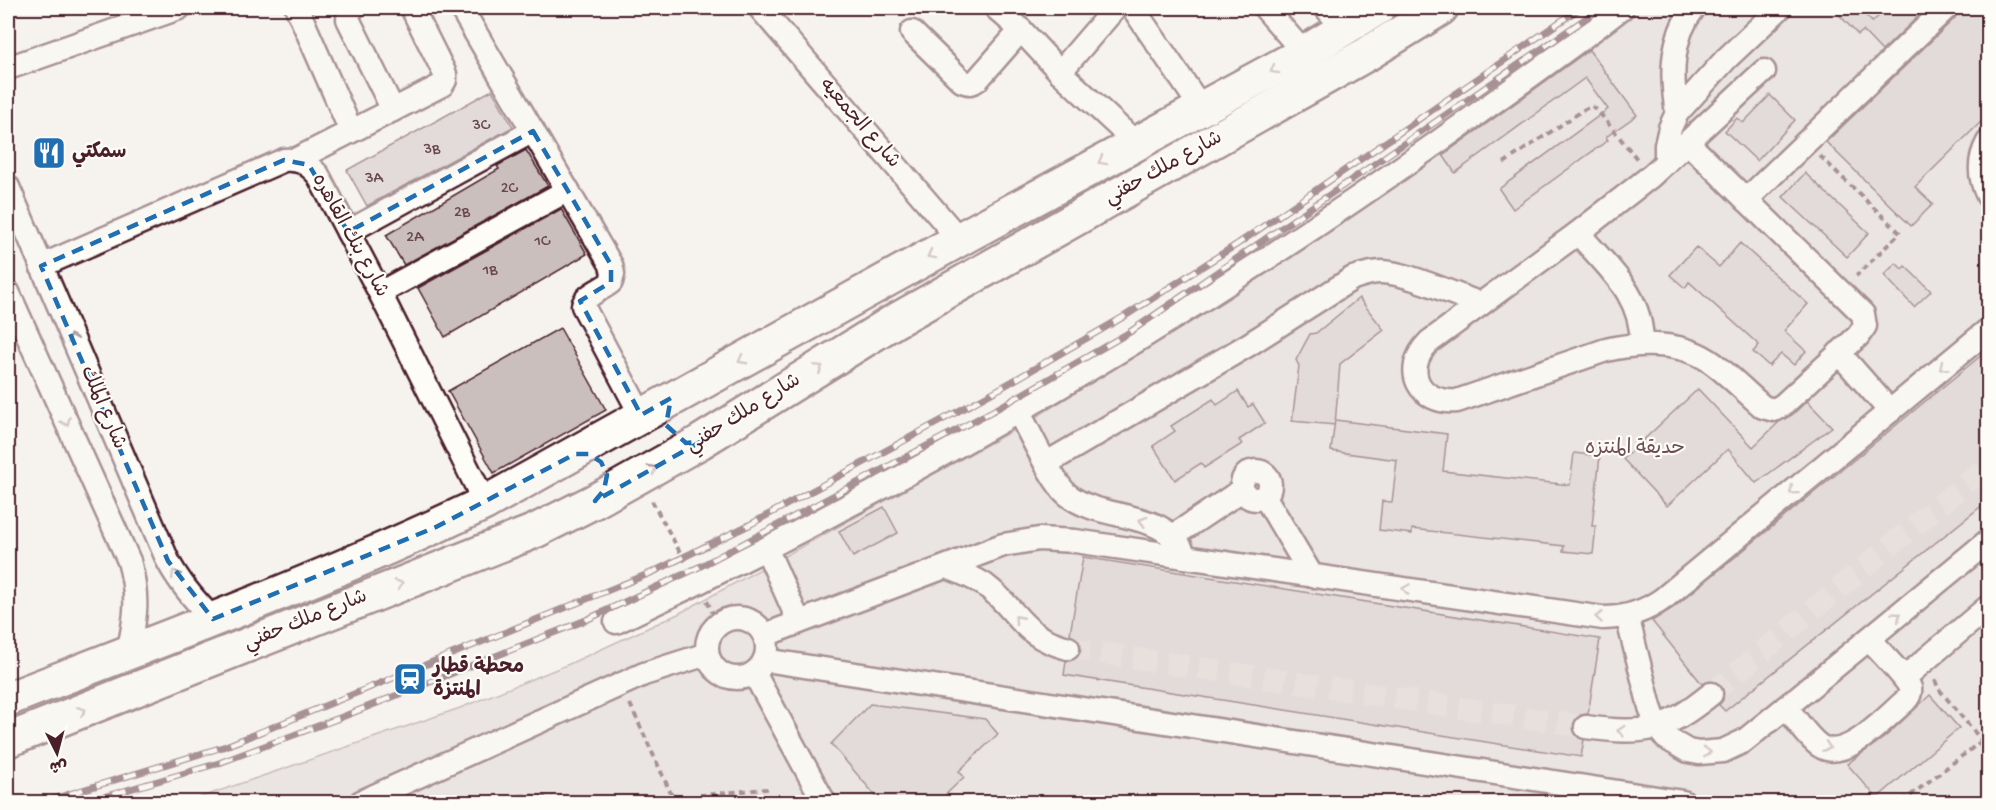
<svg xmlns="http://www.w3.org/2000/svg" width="1996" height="810" font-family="'Gochi Hand','Playpen Sans Arabic',sans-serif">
  <rect width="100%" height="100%" fill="#f6f3ef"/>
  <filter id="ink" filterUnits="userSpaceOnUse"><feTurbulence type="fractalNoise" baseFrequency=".0167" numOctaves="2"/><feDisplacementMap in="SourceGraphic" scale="12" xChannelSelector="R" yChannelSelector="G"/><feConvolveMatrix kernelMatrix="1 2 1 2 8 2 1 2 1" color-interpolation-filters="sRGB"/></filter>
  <g filter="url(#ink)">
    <path fill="#dcd4d2" stroke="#937a7e" stroke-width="1.5" d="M1641 8H1988V802H187L460 708 569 664 678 614 834 529 1025 424 1272 269 1543 81Z"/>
    <g fill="#cbbfbe" stroke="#4a1f2b" stroke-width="1.5">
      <path d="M1833 8H1859L1872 22 1888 8H1927L1882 51 1863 31 1858 35Z"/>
      <path d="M1959 8H1989V114L1915 187 1933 204 1911 226 1826 142 1955 18Z"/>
      <path d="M1589 50 1637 115 1606 137 1608 140 1513 209 1499 189 1608 109 1585 78 1455 173 1443 155Z"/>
      <path d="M492 90 513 127 367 206 347 170Z"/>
      <path d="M1770 95 1795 120 1757 161 1725 131 1737 118 1743 123Z"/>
      <path d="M526 150 548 186 404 265 386 235 499 169 497 166Z"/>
      <path d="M1805 173 1869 233 1847 257 1783 197Z"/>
      <path d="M561 209 587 254 445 337 418 288Z"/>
      <path d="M1740 243 1808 304 1784 331 1806 351 1794 365 1781 354 1769 366 1753 352 1759 345 1689 282 1685 288 1670 275 1696 247 1719 267Z"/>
      <path d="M1896 263 1902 269 1905 266 1931 291 1914 307 1884 275Z"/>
      <path d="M1359 298 1384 330 1340 364 1335 425 1292 421 1299 366 1296 360 1310 334 1316 333Z"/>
      <path d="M560 328 606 410 494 473 448 391Z"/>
      <path d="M1989 349V500L1725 711 1719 705 1723 700 1724 693 1721 685 1716 681H1710L1702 684 1652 621 1673 608Z"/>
      <path d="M1698 389 1753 447 1779 422 1792 415 1807 401 1832 427 1756 483 1728 449 1667 506 1623 459Z"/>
      <path d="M1238 391 1248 407 1253 404 1265 423 1239 440 1242 444 1204 468 1201 463 1175 480 1153 446 1175 431 1171 426 1213 399 1217 405Z"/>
      <path d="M1335 420 1447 434 1443 471 1570 485 1574 453 1600 456 1592 526H1596L1593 554 1563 551 1564 546 1412 529V534L1379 530 1382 501 1392 502 1397 460 1331 451Z"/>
      <path d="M884 507 898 533 853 557 839 531Z"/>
      <path d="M1083 557 1600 639 1588 714 1580 715 1576 718 1573 725 1574 733 1584 740 1581 757 1064 675 1066 661 1076 658 1081 652V645L1078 640 1070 634Z"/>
      <path d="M1930 695 1959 728 1877 798 1847 764 1885 737Z"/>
      <path d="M870 704 985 719 998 734 959 771 964 777 938 802H881L831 744Z"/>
    </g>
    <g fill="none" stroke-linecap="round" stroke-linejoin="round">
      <g stroke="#d4c9c8" stroke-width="22" stroke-dasharray="22 11" stroke-linecap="butt">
        <path d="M1068 648 1586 727"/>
        <path d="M1711 694 1988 465"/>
      </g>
      <defs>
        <g id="minor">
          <path d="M297 8 351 131"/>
          <path d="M353 8 349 10 348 19 393 110"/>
          <path d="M461 8 611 265 613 274 611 282C602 290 585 294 583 306L641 415"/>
          <path d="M760 8 959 239"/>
          <path d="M996 8 1021 30 1060 72 1136 143"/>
          <path d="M1133 8 1202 109"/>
          <path d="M1265 8 1304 53"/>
          <path d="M1326 8 1345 29"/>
          <path d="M912 32 962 81C969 84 972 84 978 79L1021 30"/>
          <path d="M8 68 179 8"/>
          <path d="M1060 72 1115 8"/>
          <path d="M1677 113C1671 77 1670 38 1694 8"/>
          <path d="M1988 142C1978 160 1979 178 1988 196"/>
          <path d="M1688 143 1863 314 1865 326 1858 336 1783 405 1774 410 1763 407C1747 393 1731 377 1714 364 1684 341 1641 342 1606 350L1457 401C1419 404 1401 370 1429 342L1578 233 1651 176 1764 71"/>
          <path d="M297 159 442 85 445 80V74L412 8"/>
          <path d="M1666 162V145L1670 128 1677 113 1726 59 1780 8"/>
          <path d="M8 187 168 561C180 584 195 601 213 619"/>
          <path d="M1746 200 1946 8"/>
          <path d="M348 232 533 131"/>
          <path d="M1578 233C1609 269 1642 294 1642 344"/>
          <path d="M41 266 284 160C300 159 307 163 318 175L380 293 485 503"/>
          <path d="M8 292 129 561C139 597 136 617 128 653"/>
          <path d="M380 293 568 190"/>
          <path d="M1839 353 1890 411"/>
          <path d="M1019 413C1031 434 1052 482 1068 495 1103 523 1169 508 1185 557"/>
          <path d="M1047 463 1248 345 1353 278C1362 275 1371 272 1381 272 1406 272 1455 295 1481 304"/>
          <circle cx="1256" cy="485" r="14"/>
          <path d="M1265 497 1312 576"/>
          <path d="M1173 536 1242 490"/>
          <path d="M767 550 799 622"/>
          <path d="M947 567C960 572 973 577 985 585 1020 611 1019 635 1068 648"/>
          <path d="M1627 616 1650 707 1657 727 1666 738 1688 751 1699 753 1723 751 1744 741 1786 707 1988 541"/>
          <circle cx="737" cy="648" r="30"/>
          <path d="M616 622C905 486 1175 328 1435 144 1498 99 1561 55 1622 8"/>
          <path d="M765 635 1003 545 1039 539 1075 541 1603 618C1626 618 1645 612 1664 598L1988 330"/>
          <path d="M765 660 1683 802"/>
          <path d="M754 673 824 802"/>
          <path d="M1904 678 1988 607"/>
          <path d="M1786 707C1797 720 1807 737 1820 746 1845 763 1886 717 1905 701 1909 697 1911 694 1910 688 1907 678 1877 649 1869 639"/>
          <path d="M1586 727C1644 735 1664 732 1711 694"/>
          <path d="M361 802 644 674 707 654"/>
        </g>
        <g id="highway">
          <path d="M8 699C168 637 330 577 485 503L971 233 1304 53 1378 8"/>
          <path d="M8 740 535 531 595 501 700 442 893 322 1367 54 1441 8"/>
        </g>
      </defs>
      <use href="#minor" stroke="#4a1f2b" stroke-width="27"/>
      <use href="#highway" stroke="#4a1f2b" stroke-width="38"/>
      <g stroke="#4a1f2b" stroke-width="4" stroke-dasharray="6 4.5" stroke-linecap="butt">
        <path d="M1820 156 1900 233 1856 276"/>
        <path d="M1504 163 1585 109 1592 106 1598 111 1637 159"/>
        <path d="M652 501 687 565"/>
        <path d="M707 601 718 624"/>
        <path d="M1935 680 1938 688 1982 741"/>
        <path d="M630 704 673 798"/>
        <path d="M499 802C519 794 538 793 557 802"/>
        <path d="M626 802 766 789 768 802"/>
        <path d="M1902 802 1988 736"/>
      </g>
      <use href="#minor" stroke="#fdfcf7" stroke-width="22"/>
      <use href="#highway" stroke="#fdfcf7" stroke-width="33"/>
      <defs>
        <g id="rail">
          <path d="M43 802 226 746 653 572 751 524 999 389 1125 316 1239 243 1580 8"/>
          <path d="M86 802 219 763 342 717 586 620 699 567 1000 407 1130 332 1601 8"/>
        </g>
      </defs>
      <use href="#rail" stroke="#4a1f2b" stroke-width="7"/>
      <use href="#rail" stroke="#fdfcf7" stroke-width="4.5" stroke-dasharray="14" stroke-linecap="butt"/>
    </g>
    <defs><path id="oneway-chevron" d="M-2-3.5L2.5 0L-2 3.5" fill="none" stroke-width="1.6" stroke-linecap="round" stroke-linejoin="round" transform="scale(1.5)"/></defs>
    <g stroke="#ac999b">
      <use href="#oneway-chevron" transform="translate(1274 70) rotate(151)"/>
      <use href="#oneway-chevron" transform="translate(1102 161) rotate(151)"/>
      <use href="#oneway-chevron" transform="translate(931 255) rotate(151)"/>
      <use href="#oneway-chevron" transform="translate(72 338) rotate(-113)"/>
      <use href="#oneway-chevron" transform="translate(742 360) rotate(152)"/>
      <use href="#oneway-chevron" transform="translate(1943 367) rotate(141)"/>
      <use href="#oneway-chevron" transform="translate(819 368) rotate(-32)"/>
      <use href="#oneway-chevron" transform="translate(66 422) rotate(66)"/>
      <use href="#oneway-chevron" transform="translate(653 469) rotate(-29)"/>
      <use href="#oneway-chevron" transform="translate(1793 491) rotate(140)"/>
      <use href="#oneway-chevron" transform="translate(1143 521) rotate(-164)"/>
      <use href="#oneway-chevron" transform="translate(175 574) rotate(-120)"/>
      <use href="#oneway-chevron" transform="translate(399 584) rotate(-20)"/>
      <use href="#oneway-chevron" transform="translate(1406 589) rotate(-172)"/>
      <use href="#oneway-chevron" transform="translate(1897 616) rotate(-39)"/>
      <use href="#oneway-chevron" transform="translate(1599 617) rotate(-175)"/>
      <use href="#oneway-chevron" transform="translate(1018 619) rotate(-132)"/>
      <use href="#oneway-chevron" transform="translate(82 711) rotate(-21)"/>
      <use href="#oneway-chevron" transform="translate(1621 731) rotate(-175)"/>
      <use href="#oneway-chevron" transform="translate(1827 747) rotate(20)"/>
      <use href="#oneway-chevron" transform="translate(1707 752) rotate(-2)"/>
    </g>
  </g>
  <path d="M0 0H1996V810H0ZM533 131 611 265V282L580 301 586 312 641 415 671 398 666 425 686 443 700 442 595 501 604 490 607 475 601 462 589 454H575L436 527 213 619 168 561 41 266 284 160 309 165 348 232Z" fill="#f6f3ef" fill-opacity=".55" fill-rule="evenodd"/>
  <path fill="none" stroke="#1f6fb2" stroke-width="4.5" stroke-dasharray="12 8" stroke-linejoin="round" d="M533 131 611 265V282L580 301 586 312 641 415 671 398 666 425 686 443 700 442 595 501 604 490 607 475 601 462 589 454H575L436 527 213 619 168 561 41 266 284 160 309 165 348 232Z"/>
  <defs>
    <symbol id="restaurant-square" viewBox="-11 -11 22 22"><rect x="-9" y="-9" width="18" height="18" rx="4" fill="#1f6fb2" stroke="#fdfcf7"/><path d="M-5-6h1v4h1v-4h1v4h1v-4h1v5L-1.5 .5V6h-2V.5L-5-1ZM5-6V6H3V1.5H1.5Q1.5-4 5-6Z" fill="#fff"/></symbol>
    <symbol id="station-square" viewBox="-11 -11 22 22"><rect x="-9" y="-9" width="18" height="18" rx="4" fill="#1f6fb2" stroke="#fdfcf7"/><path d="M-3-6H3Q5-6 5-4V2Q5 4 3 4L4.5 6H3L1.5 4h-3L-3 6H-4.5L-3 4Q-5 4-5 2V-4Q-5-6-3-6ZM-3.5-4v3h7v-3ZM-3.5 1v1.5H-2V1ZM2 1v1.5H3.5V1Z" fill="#fff"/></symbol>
  </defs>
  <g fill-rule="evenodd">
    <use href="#restaurant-square" x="30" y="134" width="38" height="38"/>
    <use href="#station-square" x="391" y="660" width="38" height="38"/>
  </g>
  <g text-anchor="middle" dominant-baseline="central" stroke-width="4.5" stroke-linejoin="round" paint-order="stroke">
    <g font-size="16" fill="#6a4750">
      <text x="481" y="126">3C</text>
      <text x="432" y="150">3B</text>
      <text x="374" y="179">3A</text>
      <text x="509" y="189">2C</text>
      <text x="462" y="213">2B</text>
      <text x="415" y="238">2A</text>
      <text x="542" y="242">1C</text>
      <text x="490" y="271">1B</text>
    </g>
    <g font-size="20" fill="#4a1f2b" stroke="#fdfcf7">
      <text transform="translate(859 124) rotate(49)">شارع الجمعيه</text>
      <text transform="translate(1164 169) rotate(-29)">شارع ملك حفني</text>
      <text transform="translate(349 236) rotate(61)">شارع بنك القاهره</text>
      <text transform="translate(102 408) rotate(67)">شارع الملك</text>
      <text transform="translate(744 414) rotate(-32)">شارع ملك حفني</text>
      <text transform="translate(306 621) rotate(-22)">شارع ملك حفني</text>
    </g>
    <g font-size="20" font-weight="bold" fill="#4a1f2b" stroke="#fdfcf7" text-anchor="start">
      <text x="72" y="153">سمكتي</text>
      <text x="433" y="668">محطة قطار<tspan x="433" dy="23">المنتزة</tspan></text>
    </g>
    <g font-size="20" fill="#6e4c55" stroke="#fdfcf7">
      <text x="1635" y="449">حديقة المنتزه</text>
    </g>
  </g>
  <rect width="1996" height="810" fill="none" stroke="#fdfcf7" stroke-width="30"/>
  <rect x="15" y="15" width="1966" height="780" fill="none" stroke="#4a1f2b" stroke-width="2" filter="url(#ink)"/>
  <g transform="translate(57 753) rotate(174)" stroke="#fdfcf7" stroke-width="4.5" paint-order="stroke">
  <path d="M0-4.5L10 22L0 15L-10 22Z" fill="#4a1f2b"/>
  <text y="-9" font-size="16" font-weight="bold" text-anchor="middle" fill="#4a1f2b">ش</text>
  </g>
</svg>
